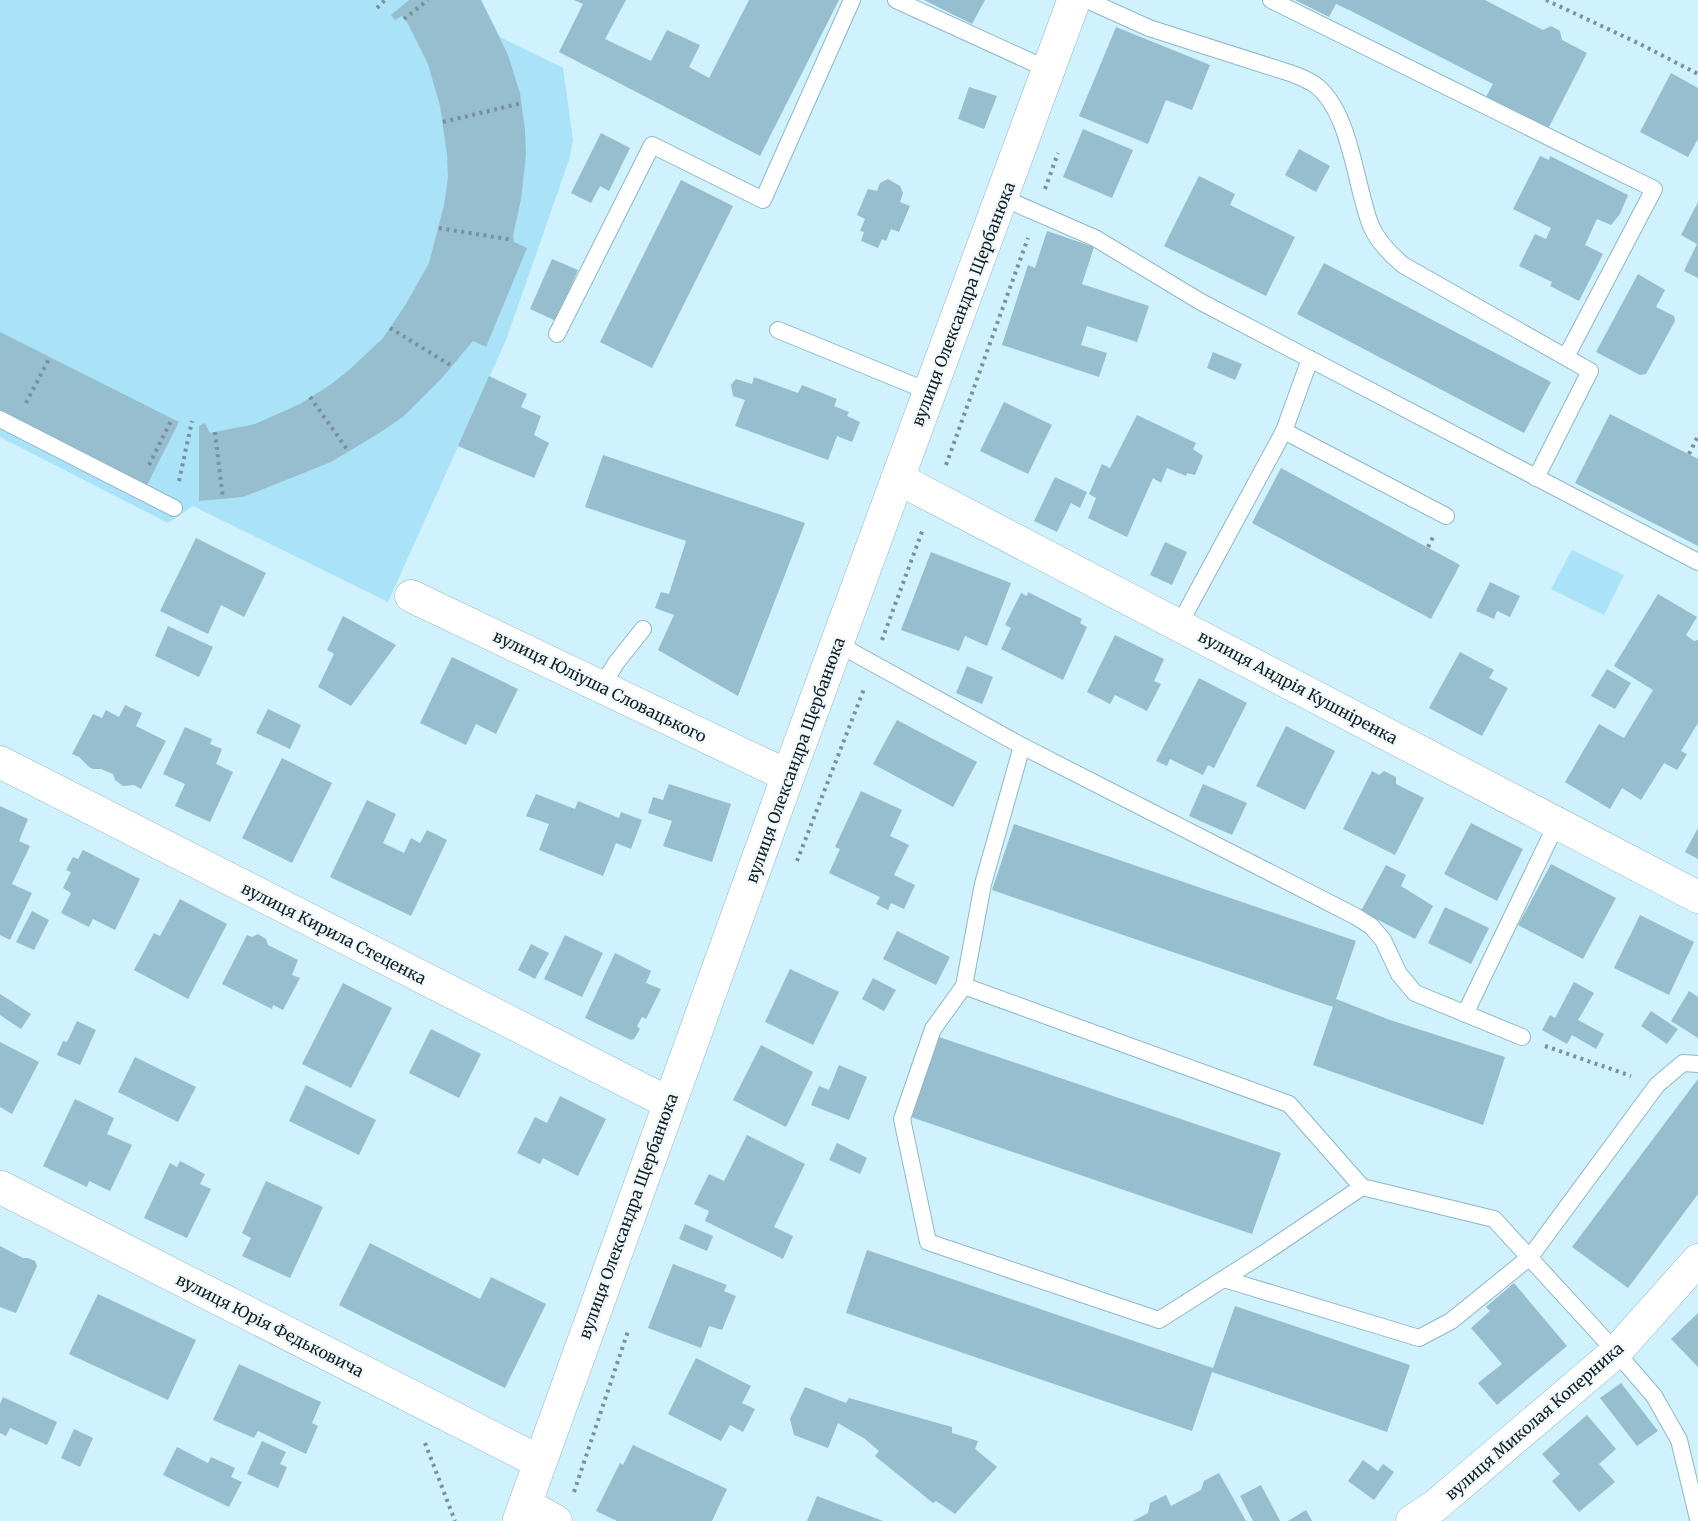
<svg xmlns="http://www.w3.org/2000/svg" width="1698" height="1521" font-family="Merriweather,serif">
  <rect width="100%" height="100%" fill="#d0f1fe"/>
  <g fill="#aae2f8">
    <path d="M0 0H481L500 37 563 68 573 141 569 160 506 340 388 602 193 506 168 523 0 437Z"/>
    <path d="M1572 550 1624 575 1604 615 1551 589Z"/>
  </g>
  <g fill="#97bece">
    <path d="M409 0H481L508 55 520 93 525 130 526 155 521 199 513 236 514 242 527 248 486 347 473 341 442 378 404 416 381 432 331 462 243 497 199 501V426L205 423 210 433 255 424 300 404 330 385 349 370 383 338 406 304 429 263 444 205 448 177 447 154 440 106 428 64 407 22 402 16 395 20 391 15Z"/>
    <path d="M574 0H626L605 39 651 61 667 30 700 45 689 67 709 78 749 0H839L760 156 559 52 583 4Z"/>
    <path d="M924 0H985L972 24Z"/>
    <path d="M1295 0H1485L1543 30 1551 26 1560 31 1562 40 1587 53 1548 129 1486 97 1493 84 1351 11 1336 4 1329 17Z"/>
    <path d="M1116 27 1210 65 1192 110 1166 100 1148 144 1079 116Z"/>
    <path d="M1671 73 1698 88V139L1688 157 1640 132Z"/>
    <path d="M969 87 997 96 984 129 958 119Z"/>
    <path d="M1083 129 1133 150 1112 198 1063 177Z"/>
    <path d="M601 133 630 148 609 191 600 186 591 203 571 193Z"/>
    <path d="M1299 149 1330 166 1316 192 1285 175Z"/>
    <path d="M1540 156 1549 160 1550 156 1628 195 1620 214 1611 225 1597 219 1585 245 1603 254 1579 301 1550 286 1552 282 1519 266 1535 234 1546 239 1551 228 1513 209Z"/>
    <path d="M1199 176 1235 194 1230 205 1295 237 1266 296 1164 246Z"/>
    <path d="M888 179 900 186 903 193 900 202 910 206 899 232 891 229 886 241 882 239 878 248 861 241 864 232 860 231 865 219 857 215 868 189 877 191 880 183Z"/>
    <path d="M681 180 733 206 652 368 600 342Z"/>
    <path d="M1698 202V278L1684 271 1697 244 1681 235Z"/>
    <path d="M1047 231 1094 247 1082 284 1149 306 1137 342 1087 326 1081 345 1107 353 1099 377 1002 345 1028 265 1035 268Z"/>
    <path d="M552 259 578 270 556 321 530 309Z"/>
    <path d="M1324 263 1551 382 1524 433 1297 314Z"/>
    <path d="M1638 274 1665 290 1656 307 1674 316 1675 321 1646 374 1640 375 1596 352Z"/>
    <path d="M0 332 179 422 147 485 0 410Z"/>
    <path d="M1213 352 1242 364 1235 380 1207 368Z"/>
    <path d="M489 376 527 394 521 407 541 416 534 435 549 443 534 478 458 446Z"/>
    <path d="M754 377 798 393 802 385 837 399 834 406 849 412 847 416 860 422 852 442 837 436 828 460 735 426 745 400 733 396 731 385 736 379 752 384Z"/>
    <path d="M1004 402 1052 425 1028 474 980 451Z"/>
    <path d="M1610 414 1698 459V546L1575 483Z"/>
    <path d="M1137 415 1196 443 1193 449 1203 456 1195 475 1187 473 1186 476 1167 468 1161 483 1153 478 1127 537 1088 518 1096 498 1089 494 1102 464 1110 468Z"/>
    <path d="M603 455 805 523 738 696 658 650 674 615 655 608 661 592 669 594 686 541 585 507Z"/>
    <path d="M1281 468 1460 565 1431 619 1252 523Z"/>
    <path d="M1055 477 1087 492 1080 508 1071 503 1057 532 1034 521Z"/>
    <path d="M196 538 266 573 244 617 221 605 208 634 160 611Z"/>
    <path d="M1165 542 1187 552 1172 585 1150 575Z"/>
    <path d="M931 552 1011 583 987 646 965 636 959 651 901 630Z"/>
    <path d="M1490 582 1520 596 1510 617 1497 611 1494 619 1476 611Z"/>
    <path d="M1028 592 1082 619 1080 623 1087 627 1063 680 1001 649 1011 628 1005 625 1021 593 1027 596Z"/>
    <path d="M1658 594 1697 617 1686 635 1694 641 1698 640V723L1681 751 1687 754 1677 770 1664 763 1641 800 1622 788 1610 809 1565 782 1599 724 1624 738 1653 690 1614 666Z"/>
    <path d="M343 616 396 645 351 706 318 687 334 654 327 650Z"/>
    <path d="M168 626 213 647 199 677 155 656Z"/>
    <path d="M1115 635 1164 659 1154 681 1161 684 1147 711 1115 695 1110 704 1087 692Z"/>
    <path d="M1460 652 1494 670 1489 678 1508 688 1482 736 1429 708Z"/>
    <path d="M452 657 518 689 496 734 476 724 466 745 420 723Z"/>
    <path d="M967 666 993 677 982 704 956 693Z"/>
    <path d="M1607 669 1631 683 1615 709 1591 696Z"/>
    <path d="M1199 678 1247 703 1214 768 1208 765 1203 775 1170 759 1167 766 1156 761Z"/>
    <path d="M125 705 142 713 136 726 166 741 141 789 134 785 123 786 115 780 113 774 101 769H93L89 767 79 757 72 754 93 714 102 718 106 710 119 717Z"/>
    <path d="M268 709 301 725 290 749 256 733Z"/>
    <path d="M897 720 977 762 953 807 873 764Z"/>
    <path d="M1286 726 1335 751 1305 810 1256 786Z"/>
    <path d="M185 727 212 739 210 744 222 749 216 764 233 772 210 822 175 806 185 784 163 774Z"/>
    <path d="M282 758 332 783 292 863 242 838Z"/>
    <path d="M1372 771 1379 775 1384 771 1396 777V784L1424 798 1395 855 1343 829Z"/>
    <path d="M669 784 731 804 712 862 663 846 672 821 648 813 653 797 663 800Z"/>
    <path d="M1203 784 1247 803 1232 835 1189 816Z"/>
    <path d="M861 791 902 810 890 836 909 845 894 875 915 885 904 909 891 903 888 910 876 904 880 897 829 873 840 849 835 847Z"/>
    <path d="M536 794 575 809 578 801 619 818 621 812 642 820 631 849 616 843 603 876 539 850 549 824 526 816Z"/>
    <path d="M367 800 396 814 383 843 404 853 411 838 420 843 427 830 447 840 411 916 330 877Z"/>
    <path d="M0 806 28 819 19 841 30 846 12 884 32 893 10 940 0 935Z"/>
    <path d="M1471 823 1523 849 1497 901 1444 874Z"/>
    <path d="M1014 824 1356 941 1336 999 1390 1020 1505 1057 1483 1125 1313 1065 1333 1007 992 890Z"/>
    <path d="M1698 828V859L1685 852Z"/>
    <path d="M83 850 140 879 115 930 93 919 89 927 61 913 71 893 63 888 71 872 66 870 73 857 78 859Z"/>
    <path d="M1551 864 1616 898 1583 959 1518 925Z"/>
    <path d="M1386 865 1406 875 1401 886 1433 906 1415 939 1361 911Z"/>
    <path d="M180 899 227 924 188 999 134 970 154 933 160 936Z"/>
    <path d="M1445 907 1489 928 1471 964 1428 943Z"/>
    <path d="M32 911 49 920 34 950 16 942Z"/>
    <path d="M1640 915 1694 942 1669 995 1614 968Z"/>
    <path d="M897 931 950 957 936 985 883 959Z"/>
    <path d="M258 934 266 939 268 945 298 960 292 975 300 978 283 1010 273 1005 272 1009 222 984 247 935 252 937Z"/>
    <path d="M565 935 603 953 582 997 544 979Z"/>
    <path d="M531 944 549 953 535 979 518 970Z"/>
    <path d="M615 953 651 971 646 983 661 989 646 1019 642 1017 637 1026 640 1029 634 1039 631 1040 585 1018Z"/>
    <path d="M790 969 839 992 813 1045 765 1022Z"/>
    <path d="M873 978 896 990 884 1011 862 999Z"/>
    <path d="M1574 982 1594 993 1578 1020 1604 1034 1596 1049 1572 1035 1567 1044 1542 1030 1550 1015 1555 1018Z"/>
    <path d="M343 983 392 1008 351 1088 302 1064Z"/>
    <path d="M1689 991 1698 997V1038L1671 1021Z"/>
    <path d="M0 994 31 1014 21 1029 0 1015Z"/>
    <path d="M1651 1011 1678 1029 1667 1044 1641 1026Z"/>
    <path d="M77 1021 96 1030 80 1065 57 1055 63 1041 67 1042Z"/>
    <path d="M431 1029 481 1054 459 1098 409 1073Z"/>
    <path d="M939 1037 1281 1153 1252 1234 911 1117Z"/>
    <path d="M0 1042 39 1062 12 1114 0 1107Z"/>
    <path d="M761 1045 813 1072 786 1127 733 1100Z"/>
    <path d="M135 1057 196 1087 178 1122 118 1092Z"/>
    <path d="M839 1065 867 1077 849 1120 811 1105 819 1086 829 1090Z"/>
    <path d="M1698 1079V1194L1628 1288 1572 1247Z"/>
    <path d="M306 1085 376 1120 359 1155 289 1121Z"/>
    <path d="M560 1096 606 1119 578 1176 543 1158 540 1164 517 1153 535 1117 547 1123Z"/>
    <path d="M75 1099 114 1118 107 1134 132 1145 110 1191 89 1181 87 1187 43 1166Z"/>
    <path d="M747 1135 805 1164 774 1227 793 1236 783 1259 705 1221 709 1211 694 1204 709 1174 724 1181Z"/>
    <path d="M837 1143 867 1158 860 1174 829 1160Z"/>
    <path d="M180 1161 205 1174 200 1184 211 1189 187 1238 144 1218 170 1163 177 1167Z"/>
    <path d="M266 1181 323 1207 290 1278 242 1256 251 1238 242 1233Z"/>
    <path d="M685 1224 713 1236 707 1251 679 1239Z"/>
    <path d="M370 1243 480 1299 491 1277 546 1304 505 1388 339 1305Z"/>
    <path d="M0 1246 23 1258H28L35 1261 37 1266 16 1313 0 1307Z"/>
    <path d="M867 1250 1213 1368 1235 1306 1410 1365 1387 1432 1212 1372 1192 1431 846 1313Z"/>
    <path d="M673 1264 727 1285 724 1291 736 1296 722 1330 709 1326 701 1348 648 1328Z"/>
    <path d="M1514 1283 1567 1346 1497 1405 1478 1383 1502 1364 1471 1328 1490 1311 1486 1307Z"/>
    <path d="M98 1294 196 1340 168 1400 69 1354Z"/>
    <path d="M1698 1313V1367L1671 1339Z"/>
    <path d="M696 1358 751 1386 742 1403 755 1409 743 1432 730 1425 721 1441 668 1414Z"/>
    <path d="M239 1364 321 1402 312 1423 318 1426 306 1454 258 1431 254 1438 213 1420Z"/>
    <path d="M1621 1383 1658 1431 1637 1446 1600 1398Z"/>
    <path d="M805 1387 846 1403 849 1398 952 1427V1433L978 1441 975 1449 997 1467 955 1514 936 1501 933 1503 875 1456 879 1451 865 1439 838 1423 828 1448 794 1435 790 1419Z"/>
    <path d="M3 1397 57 1422 47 1445 10 1428 6 1436 0 1433V1404Z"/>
    <path d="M1587 1415 1616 1449 1599 1464 1615 1482 1579 1512 1552 1481 1560 1474 1542 1454Z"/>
    <path d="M74 1429 93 1438 80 1467 61 1458Z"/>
    <path d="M262 1441 286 1452 280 1464 287 1467 278 1488 247 1474Z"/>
    <path d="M633 1445 727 1489 712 1521H617L596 1511 620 1463 623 1465Z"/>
    <path d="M177 1447 208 1463 211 1457 235 1468 231 1477 242 1482 229 1507 163 1475Z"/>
    <path d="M1363 1460 1378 1471 1383 1464 1394 1472 1374 1500 1348 1481Z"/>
    <path d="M1219 1473 1246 1521H1133L1148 1513 1150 1503 1166 1495 1171 1506 1201 1490 1204 1481Z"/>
    <path d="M1261 1485 1280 1521H1253L1240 1496Z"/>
    <path d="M817 1496 883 1521H807Z"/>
    <path d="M1306 1510 1312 1521H1288Z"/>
  </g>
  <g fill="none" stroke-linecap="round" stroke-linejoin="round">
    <defs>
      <g id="service">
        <path d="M896 0 1049 70"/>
        <path d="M1087 0 1149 28 1293 74C1300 77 1308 80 1314 84 1351 110 1355 186 1371 226 1378 242 1390 254 1403 265L1590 371 1536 478"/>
        <path d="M1271 0 1654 189 1566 357"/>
        <path d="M1003 198 1095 238 1201 302 1698 562"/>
        <path d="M778 330 930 392"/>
        <path d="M557 334 652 145 763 200 852 0"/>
        <path d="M0 419 174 508"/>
        <path d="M1284 431 1446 516"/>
        <path d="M1179 625 1284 431 1310 359"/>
        <path d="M838 644 1022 746 1355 916 1371 926 1383 940 1399 974 1415 993 1522 1037"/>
        <path d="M602 686 616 663 643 629"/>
        <path d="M1022 746 983 884 964 986 1289 1104 1362 1187 1494 1219 1616 1352 1654 1396 1679 1440 1698 1519"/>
        <path d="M964 986 933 1029 902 1119 928 1242 1159 1320 1266 1252 1362 1187"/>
        <path d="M1465 1014 1557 823"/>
        <path d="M1224 1279 1419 1338 1451 1321 1530 1257 1657 1085 1683 1063 1698 1064"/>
      </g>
      <g id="minor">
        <path d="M897 478 1698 897"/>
        <path d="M411 596 788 776"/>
        <path d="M0 762 669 1103"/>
        <path d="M525 1504 556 1521"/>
        <path d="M1412 1521 1435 1506 1616 1352 1698 1260"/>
      </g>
      <g id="tertiary">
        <path d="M0 1187 540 1462"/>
        <path d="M519 1521 788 776 1074 0"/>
      </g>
    </defs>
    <use href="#service" stroke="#8fb7c6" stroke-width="18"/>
    <use href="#minor" stroke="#8fb7c6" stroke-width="33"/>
    <use href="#tertiary" stroke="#8fb7c6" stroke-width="34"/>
    <g stroke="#79919b" stroke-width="4" stroke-dasharray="3 4.5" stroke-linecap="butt">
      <path d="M1546 0 1640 44 1698 74"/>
      <path d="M377 8 385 0"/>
      <path d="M404 19 428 0"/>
      <path d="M443 122 522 103"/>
      <path d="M1045 189 1058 153"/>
      <path d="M439 228 513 240"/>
      <path d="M390 328 452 366"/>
      <path d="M310 397 349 452"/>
      <path d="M26 403 50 357"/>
      <path d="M215 432 223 499"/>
      <path d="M1689 454 1698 436"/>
      <path d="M149 465 172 419"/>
      <path d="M946 465 1028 238"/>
      <path d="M179 481 192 421"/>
      <path d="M1428 547 1433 537"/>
      <path d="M882 640 923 529"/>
      <path d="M797 861 864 689"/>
      <path d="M1545 1046 1631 1076"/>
      <path d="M425 1443 455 1521"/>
      <path d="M574 1492 628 1331"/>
    </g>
    <use href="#service" stroke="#fff" stroke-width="16"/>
    <use href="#minor" stroke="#fff" stroke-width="32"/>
    <use href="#tertiary" stroke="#fff" stroke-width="33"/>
  </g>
  <g text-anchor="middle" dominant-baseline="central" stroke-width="5" stroke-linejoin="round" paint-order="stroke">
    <g font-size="16" fill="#101f25" stroke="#f1f9fd">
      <text transform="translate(963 304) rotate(-69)">вулиця Олександра Щербанюка</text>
      <text transform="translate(600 686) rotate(26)">вулиця Юліуша Словацького</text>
      <text transform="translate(1298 687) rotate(28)">вулиця Андрія Кушніренка</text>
      <text transform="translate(795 760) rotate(-70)">вулиця Олександра Щербанюка</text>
      <text transform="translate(334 933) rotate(27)">вулиця Кирила Стеценка</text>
      <text transform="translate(628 1216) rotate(-70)">вулиця Олександра Щербанюка</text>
      <text transform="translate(270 1325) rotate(27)">вулиця Юрія Федьковича</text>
      <text transform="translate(1534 1421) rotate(-41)">вулиця Миколая Коперника</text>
    </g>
  </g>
</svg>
